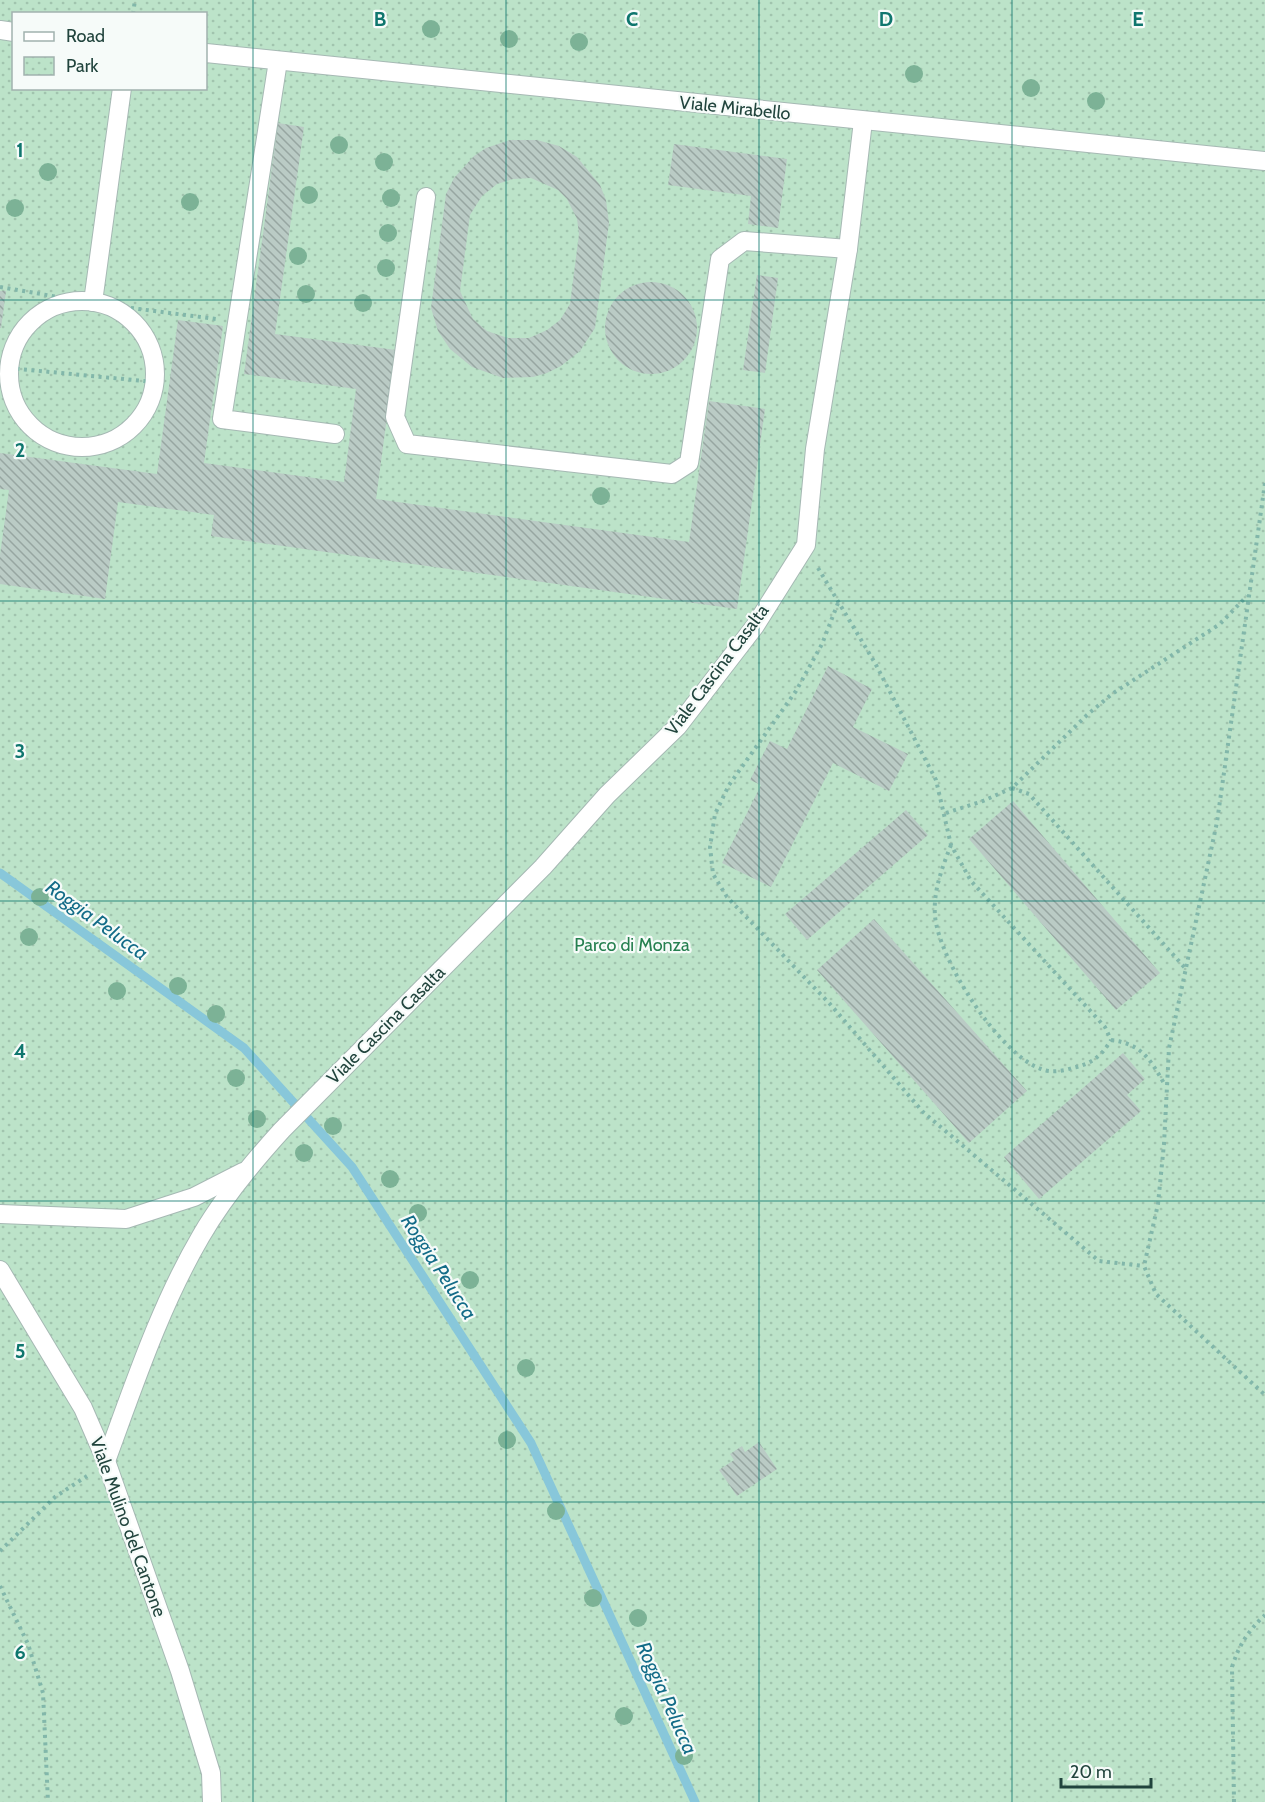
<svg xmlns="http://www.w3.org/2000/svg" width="1265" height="1802" font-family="Cabin,sans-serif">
  <defs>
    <pattern id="park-dots" width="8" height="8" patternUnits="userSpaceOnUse" patternTransform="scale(1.5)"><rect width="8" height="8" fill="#bce3c9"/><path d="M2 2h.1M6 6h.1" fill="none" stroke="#a1c4ae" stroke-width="1.8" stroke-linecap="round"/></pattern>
    <pattern id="building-back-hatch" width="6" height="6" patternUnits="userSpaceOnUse" patternTransform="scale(1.5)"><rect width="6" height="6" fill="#bacbc5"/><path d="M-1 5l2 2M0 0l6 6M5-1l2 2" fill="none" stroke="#97a6a1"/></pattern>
  </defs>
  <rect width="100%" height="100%" fill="#e5f0ec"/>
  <path fill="url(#park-dots)" fill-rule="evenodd" d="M0 0H1265V1802H0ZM14 14H206V88H14Z"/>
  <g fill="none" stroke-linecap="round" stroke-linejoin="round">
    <path stroke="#88c7da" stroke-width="9" d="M0 873 244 1048 352 1167 531 1443 695 1802"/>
  </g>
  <g fill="url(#building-back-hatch)" fill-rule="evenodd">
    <path d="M278 123 304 127 275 334 396 350 376 499 689 542 709 401 765 409 737 609 211 536 214 515 118 502 105 599 0 584V555L9 490 0 489V453L157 474 178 320 223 326 204 463 344 482 356 389 244 374Z"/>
    <path d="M510 140H537L559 146 577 157 600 185 606 200 609 223 595 328 580 351 561 366 547 373 533 377 503 378 472 367 450 349 438 331 431 308 446 194 454 178 474 156 486 148ZM531 178 558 190 567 199 577 219 579 234 570 304 560 320 547 330 529 338H508L487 331 473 319 460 291 470 215 482 196 497 184 513 179Z"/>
    <path d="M674 144 787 159 778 228 748 224 751 196 668 185Z"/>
    <path d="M757 275 778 278 765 373 743 370Z"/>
    <circle cx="651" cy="328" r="46"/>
    <path d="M0 291H6L1 328H0Z"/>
    <path d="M828 666 872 689 853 727 908 754 889 791 833 763 771 887 722 863 761 785 750 780 770 741 787 749Z"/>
    <path d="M1013 801 1160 973 1116 1010 969 839Z"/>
    <path d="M906 810 928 835 807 940 785 914Z"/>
    <path d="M874 919 1027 1091 969 1143 817 970Z"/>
    <path d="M1123 1053 1145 1079 1127 1095 1141 1111 1039 1199 1004 1157Z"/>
    <path d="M759 1442 777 1469 737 1496 719 1470 734 1460 730 1454 742 1446 745 1452Z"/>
  </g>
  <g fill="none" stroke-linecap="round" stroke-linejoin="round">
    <defs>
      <g id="minor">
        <path d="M0 30 14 32"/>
        <path d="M206 53 1265 161"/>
        <path d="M278 61 222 419 335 434"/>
        <path d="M426 197 395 417 407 444 672 474 689 463 720 259 744 241 848 249"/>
        <circle cx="82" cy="374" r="73"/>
        <path d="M93 302 122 88"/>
        <path d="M0 1214 126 1219 194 1197 243 1172"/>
        <path d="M0 1270 83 1408 106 1461 180 1671 211 1773 212 1802"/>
        <path d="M106 1461C134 1385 160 1306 201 1236 223 1198 252 1163 282 1130L543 867 607 795 678 726 755 626 806 545 815 449 848 249 863 121"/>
      </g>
    </defs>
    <use href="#minor" stroke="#a6b9b4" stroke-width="20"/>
    <g stroke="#82b7aa" stroke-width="4" stroke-dasharray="3 4.5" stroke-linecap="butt">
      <path d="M133 14 135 0"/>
      <path d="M0 287 70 299"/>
      <path d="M116 306 216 319"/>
      <path d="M9 368 154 382"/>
      <path d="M1265 483 1217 822 1169 1048 1164 1144 1158 1204 1144 1266 1156 1294 1265 1395"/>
      <path d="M818 568 875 663 936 780 951 845 971 881 1105 1027 1111 1040"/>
      <path d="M838 603 822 644 796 691 729 785 715 814 710 847 713 874 727 897 830 1004 923 1112 1099 1261 1144 1266"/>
      <path d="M1012 788 1029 794 1186 969"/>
      <path d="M946 813 983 801 1012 788 1087 715 1112 694 1220 624 1247 596"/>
      <path d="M951 845C942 868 933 891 935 916 939 960 999 1054 1041 1069 1050 1073 1063 1071 1072 1068 1091 1064 1101 1057 1111 1040"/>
      <path d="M1111 1040C1142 1044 1150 1059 1165 1085"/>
      <path d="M0 1551 55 1497 87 1476"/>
      <path d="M0 1586 28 1644 43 1693 48 1802"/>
      <path d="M1234 1802 1232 1667C1239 1645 1248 1631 1265 1615"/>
    </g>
    <use href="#minor" stroke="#fff" stroke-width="18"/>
  </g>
  <g fill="#7cb296">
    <circle cx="431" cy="29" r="9"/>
    <circle cx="509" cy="39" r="9"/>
    <circle cx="579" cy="42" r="9"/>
    <circle cx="914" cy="74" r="9"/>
    <circle cx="1031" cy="88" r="9"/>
    <circle cx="1096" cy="101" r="9"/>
    <circle cx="339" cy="145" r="9"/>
    <circle cx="384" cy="162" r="9"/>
    <circle cx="48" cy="172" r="9"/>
    <circle cx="309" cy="195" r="9"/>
    <circle cx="391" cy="198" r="9"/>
    <circle cx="190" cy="202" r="9"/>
    <circle cx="15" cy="208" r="9"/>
    <circle cx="388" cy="233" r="9"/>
    <circle cx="298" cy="256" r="9"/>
    <circle cx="386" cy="268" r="9"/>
    <circle cx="306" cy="294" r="9"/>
    <circle cx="363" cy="303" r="9"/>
    <circle cx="601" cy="496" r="9"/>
    <circle cx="40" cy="897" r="9"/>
    <circle cx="29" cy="937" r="9"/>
    <circle cx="178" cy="986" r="9"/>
    <circle cx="117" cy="991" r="9"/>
    <circle cx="216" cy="1014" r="9"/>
    <circle cx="236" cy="1078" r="9"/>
    <circle cx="257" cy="1119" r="9"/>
    <circle cx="333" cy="1126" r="9"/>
    <circle cx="304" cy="1153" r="9"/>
    <circle cx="390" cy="1179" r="9"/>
    <circle cx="418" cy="1213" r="9"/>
    <circle cx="470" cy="1280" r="9"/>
    <circle cx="526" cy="1368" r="9"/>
    <circle cx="507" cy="1440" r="9"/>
    <circle cx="556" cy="1511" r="9"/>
    <circle cx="593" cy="1598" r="9"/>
    <circle cx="638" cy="1618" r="9"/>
    <circle cx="624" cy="1716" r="9"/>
    <circle cx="684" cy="1756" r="9"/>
  </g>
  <path fill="none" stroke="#0f766e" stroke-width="1.5" stroke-opacity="0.55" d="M253 0V1802M506 0V1802M759 0V1802M1012 0V1802M0 300H1265M0 601H1265M0 901H1265M0 1201H1265M0 1502H1265"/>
  <g text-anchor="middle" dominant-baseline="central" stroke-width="4.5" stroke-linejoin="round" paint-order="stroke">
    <g font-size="18" fill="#21443d" stroke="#f6fbf9">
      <text transform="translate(735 108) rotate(6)">Viale Mirabello</text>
      <text transform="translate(717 670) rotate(-53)">Viale Cascina Casalta</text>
      <text transform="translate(386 1025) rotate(-45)">Viale Cascina Casalta</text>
      <text transform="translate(128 1527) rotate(70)">Viale Mulino del Cantone</text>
    </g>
    <g font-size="18" fill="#268050" stroke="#f6fbf9">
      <text x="632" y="945">Parco di Monza</text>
    </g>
    <g font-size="20" font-style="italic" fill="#136c88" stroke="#f6fbf9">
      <text transform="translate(97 920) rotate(36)">Roggia Pelucca</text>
      <text transform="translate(439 1267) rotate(57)">Roggia Pelucca</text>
      <text transform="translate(667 1698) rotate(66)">Roggia Pelucca</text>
    </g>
  </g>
  <g font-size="20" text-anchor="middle" font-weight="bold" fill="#0f766e" stroke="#f6fbf9" stroke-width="4.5" stroke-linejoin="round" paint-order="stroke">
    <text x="380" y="26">B</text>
    <text x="632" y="26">C</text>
    <text x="886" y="26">D</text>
    <text x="1138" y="26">E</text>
    <text x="20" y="157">1</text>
    <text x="20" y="457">2</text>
    <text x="20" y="758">3</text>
    <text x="20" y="1058">4</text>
    <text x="20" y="1358">5</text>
    <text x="20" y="1659">6</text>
  </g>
  <rect x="12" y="12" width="195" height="78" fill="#f6fbf9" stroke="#a1b2ae" stroke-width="1.5"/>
  <rect x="24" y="32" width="30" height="9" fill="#ffffff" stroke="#a1b2ae" stroke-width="1.5"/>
  <text x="66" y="42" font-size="18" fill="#21443d">Road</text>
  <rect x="24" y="57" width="30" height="18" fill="url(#park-dots)" stroke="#a1b2ae" stroke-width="1.5"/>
  <text x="66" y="72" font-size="18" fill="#21443d">Park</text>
  <path d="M1061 1778v9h90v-9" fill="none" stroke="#21443d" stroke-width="3"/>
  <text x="1070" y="1778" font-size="18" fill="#21443d" stroke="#f6fbf9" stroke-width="4.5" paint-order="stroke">20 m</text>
</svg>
